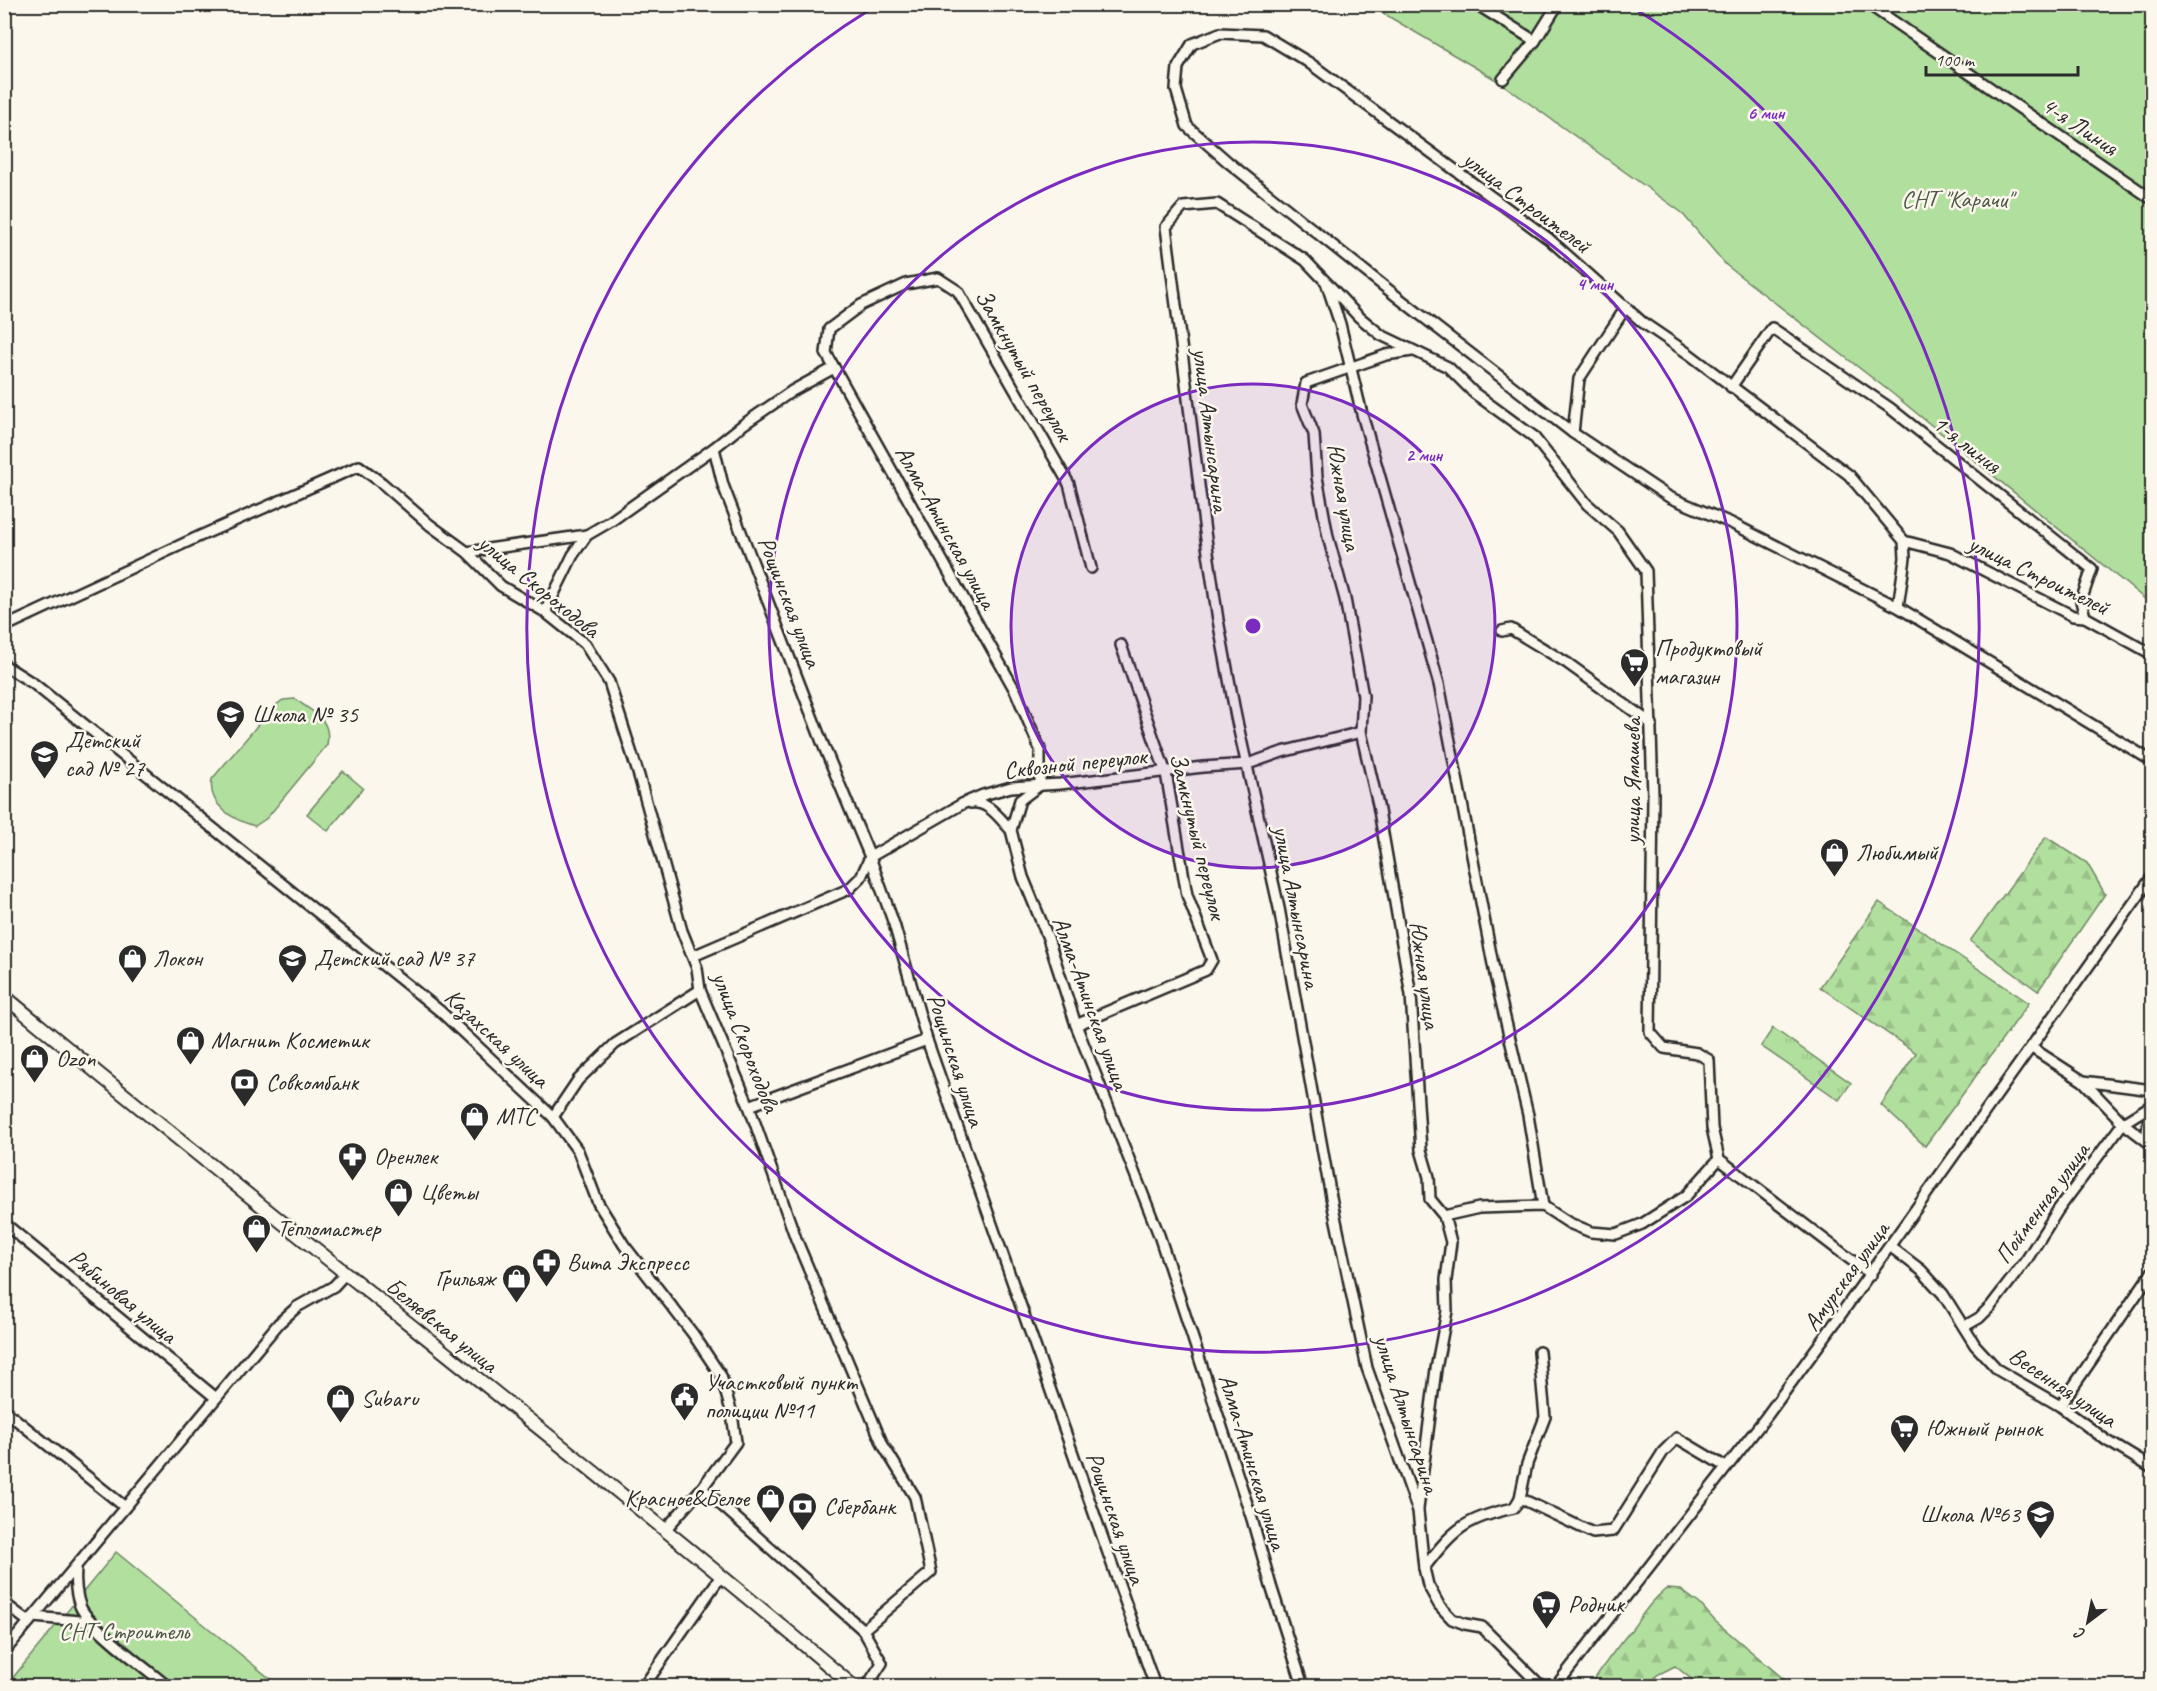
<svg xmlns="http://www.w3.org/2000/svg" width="2157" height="1691" font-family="Caveat,sans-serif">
  <defs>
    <pattern id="forest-firs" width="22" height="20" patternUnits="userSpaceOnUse" patternTransform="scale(1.5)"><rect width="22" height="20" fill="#b1df9e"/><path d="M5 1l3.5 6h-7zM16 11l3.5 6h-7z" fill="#98c088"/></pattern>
    <pattern id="park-tufts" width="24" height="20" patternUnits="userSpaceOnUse" patternTransform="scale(1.5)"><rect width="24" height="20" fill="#b1df9e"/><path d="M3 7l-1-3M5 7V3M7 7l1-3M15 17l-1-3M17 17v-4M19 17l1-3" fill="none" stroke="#98c088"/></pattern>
  </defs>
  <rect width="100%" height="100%" fill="#fbf7ec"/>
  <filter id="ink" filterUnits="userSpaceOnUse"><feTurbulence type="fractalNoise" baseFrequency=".0167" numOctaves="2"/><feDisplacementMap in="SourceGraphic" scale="12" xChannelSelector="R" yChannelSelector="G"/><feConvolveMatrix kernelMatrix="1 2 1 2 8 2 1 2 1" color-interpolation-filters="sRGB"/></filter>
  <g filter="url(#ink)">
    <g fill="#b1df9e" stroke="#6e8564" stroke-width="1.5">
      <path d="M1369 5H2152V594L2146 600 1893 394 1726 265 1681 212 1498 81Z"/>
      <path d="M295 699C314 713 332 719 327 745L267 818 255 826C233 820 207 805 212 779L273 707 283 700Z"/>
      <path d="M343 771 363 788 328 831 307 814Z"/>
      <path d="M116 1552 279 1686H6Z"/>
    </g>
    <g fill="url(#forest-firs)" stroke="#6e8564" stroke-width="1.5">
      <path d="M2046 837 2087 863 2105 894 2038 991 1970 941Z"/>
      <path d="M1879 902 2029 1003 1925 1146 1881 1105 1916 1053 1820 987Z"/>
      <path d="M1666 1589 1681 1590 1700 1604 1715 1621 1792 1686H1700L1675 1666 1657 1675 1650 1686H1590C1604 1664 1615 1649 1632 1629 1643 1614 1651 1601 1666 1589Z"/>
    </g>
    <path fill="url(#park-tufts)" stroke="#6e8564" stroke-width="1.5" d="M1773 1028 1851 1083 1839 1100 1761 1046Z"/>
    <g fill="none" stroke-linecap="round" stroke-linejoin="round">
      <defs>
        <g id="minor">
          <path d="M1476 4 1535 41"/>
          <path d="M1868 4 2152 199"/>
          <path d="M1503 79 1535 41 1558 4"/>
          <path d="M1328 284 1358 316 1381 335 1448 367 1474 393 1533 436 1587 504 1618 531 1646 571 1653 796 1650 1032 1664 1048 1697 1053 1709 1060 1712 1128 1719 1159 1871 1275"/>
          <path d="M1412 351 1386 355 1306 383 1302 404 1314 434 1317 477 1328 537 1345 599 1363 696 1361 732 1378 805 1411 995 1421 1150 1429 1177 1430 1199 1444 1216 1451 1242 1446 1280 1447 1311 1436 1369 1418 1509"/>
          <path d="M1731 387 1772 328 1890 408 2092 569 2081 601 2085 617"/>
          <path d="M1573 433 1579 379 1626 307"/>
          <path d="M714 448 723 485 822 742 870 857 894 924 927 1040 1155 1686"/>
          <path d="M1904 541 1950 553 2073 616 2085 617 2152 654"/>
          <path d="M467 552 587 535"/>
          <path d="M1091 568 1069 484 958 291 938 278 906 284 861 305 829 329 826 353 1016 692 1040 749V785L1020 800 1011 830 1023 877 1048 938 1076 1025 1159 1235 1252 1519 1271 1586 1303 1686"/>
          <path d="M1898 607 1905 558 1904 541 1849 475 1689 354 1642 322 1549 239 1308 62 1263 35 1220 33 1192 44 1178 67 1176 89 1187 126 1228 162 1400 299 1573 433 1669 497 1731 523 1898 607 2152 761"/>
          <path d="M545 612 573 555 587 535 611 521 714 448 744 424 792 391 834 368"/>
          <path d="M4 627 200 536 359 466 382 483 430 525 467 552 501 586 545 612 585 644 609 682 639 776 682 931 697 968 700 990 749 1106 796 1239 883 1445 915 1497 931 1572 863 1630 882 1663 867 1686"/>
          <path d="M1502 631 1511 629 1567 663 1652 724"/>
          <path d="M4 665 34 684 440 1011 553 1117 578 1151 598 1203 624 1245 693 1334 721 1376 732 1414 736 1442 702 1488 665 1530"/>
          <path d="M971 803C989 801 999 818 1011 830"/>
          <path d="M693 956 849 889 861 877 870 857 962 804 983 795 1011 787 1060 784 1203 767 1248 764 1282 752 1361 732"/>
          <path d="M1076 1025 1206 970 1212 960 1187 895 1166 773 1121 645"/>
          <path d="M2032 1048 2083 1081 2123 1123 2152 1145"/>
          <path d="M2083 1081 2152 1090"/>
          <path d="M749 1106 927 1040"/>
          <path d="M553 1117 578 1080 615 1044 700 990"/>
          <path d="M2146 1140 2150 1108"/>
          <path d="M1444 1216 1479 1208 1543 1206 1569 1223 1591 1232 1616 1234 1642 1224 1686 1196 1719 1159"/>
          <path d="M4 1223 216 1398"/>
          <path d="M1891 1247 1921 1270 1943 1294 1975 1345 1998 1370 2060 1406 2106 1440 2152 1468"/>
          <path d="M1965 1326 1979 1318 1991 1306 2027 1259 2058 1210 2123 1123 2152 1105"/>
          <path d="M1539 1352 1545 1417 1527 1464 1520 1498 1593 1533 1613 1531 1663 1452 1677 1438 1726 1467"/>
          <path d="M2060 1406 2152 1272"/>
          <path d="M4 1410 125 1507"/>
          <path d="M702 1488 863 1630"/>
          <path d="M76 1567C75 1581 75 1594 81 1608 92 1629 147 1669 167 1686"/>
          <path d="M1424 1568C1453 1530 1465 1518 1514 1508L1520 1498"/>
          <path d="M4 1603 29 1622"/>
          <path d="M33 1617 92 1622"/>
          <path d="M4 1652 279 1323 297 1307 334 1286 345 1274"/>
          <path d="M644 1686 721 1576"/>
          <path d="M1541 1686 1482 1627 1465 1624 1452 1619 1439 1605 1428 1585 1424 1568 1418 1511 1367 1368 1331 1197 1279 908 1236 717 1218 620 1205 532 1166 227 1183 207 1217 204 1305 260 1326 282 1340 324 1362 414 1439 684 1496 980 1528 1115 1543 1206"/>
          <path d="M1556 1686 1766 1417 1829 1331 2152 877"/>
        </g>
        <path id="major" d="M4 996C285 1230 575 1450 853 1686"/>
      </defs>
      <use href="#minor" stroke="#2b2b2b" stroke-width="14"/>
      <use href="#major" stroke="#2b2b2b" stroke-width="16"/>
      <use href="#minor" stroke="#fbf7ec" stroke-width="9"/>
      <use href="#major" stroke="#fbf7ec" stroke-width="12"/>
    </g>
  </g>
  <circle cx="1253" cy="626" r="242" fill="#7b2cbf" fill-opacity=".12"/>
  <g fill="none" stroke="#7b2cbf" stroke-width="3">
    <circle cx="1253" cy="626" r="242"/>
    <circle cx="1253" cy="626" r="484"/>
    <path d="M1632 7A726 726 0 1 1 874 7"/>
  </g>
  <defs>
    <symbol id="supermarket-pin" viewBox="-11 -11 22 30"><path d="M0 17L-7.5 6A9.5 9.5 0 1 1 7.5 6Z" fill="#2b2b2b" stroke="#fbf7ec"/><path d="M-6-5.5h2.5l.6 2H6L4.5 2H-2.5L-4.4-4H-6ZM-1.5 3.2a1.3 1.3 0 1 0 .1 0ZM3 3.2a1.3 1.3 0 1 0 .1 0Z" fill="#fff"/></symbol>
    <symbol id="school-pin" viewBox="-11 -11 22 30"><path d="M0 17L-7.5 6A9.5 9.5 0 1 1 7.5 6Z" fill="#2b2b2b" stroke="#fbf7ec"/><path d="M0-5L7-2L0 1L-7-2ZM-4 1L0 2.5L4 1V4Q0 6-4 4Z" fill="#fff"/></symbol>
    <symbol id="shop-pin" viewBox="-11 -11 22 30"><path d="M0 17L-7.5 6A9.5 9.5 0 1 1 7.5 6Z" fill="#2b2b2b" stroke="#fbf7ec"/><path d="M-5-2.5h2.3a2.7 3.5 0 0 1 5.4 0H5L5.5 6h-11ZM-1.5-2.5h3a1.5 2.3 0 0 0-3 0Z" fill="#fff"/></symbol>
    <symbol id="bank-pin" viewBox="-11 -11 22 30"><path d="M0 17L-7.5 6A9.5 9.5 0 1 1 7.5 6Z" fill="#2b2b2b" stroke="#fbf7ec"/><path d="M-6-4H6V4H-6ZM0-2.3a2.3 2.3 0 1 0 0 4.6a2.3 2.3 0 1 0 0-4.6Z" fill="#fff"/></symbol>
    <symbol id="pharmacy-pin" viewBox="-11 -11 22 30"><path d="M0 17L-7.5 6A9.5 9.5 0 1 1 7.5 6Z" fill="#2b2b2b" stroke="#fbf7ec"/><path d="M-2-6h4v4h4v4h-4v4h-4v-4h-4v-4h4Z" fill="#fff"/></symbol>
    <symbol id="civic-pin" viewBox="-11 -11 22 30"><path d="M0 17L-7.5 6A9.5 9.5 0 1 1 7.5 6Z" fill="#2b2b2b" stroke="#fbf7ec"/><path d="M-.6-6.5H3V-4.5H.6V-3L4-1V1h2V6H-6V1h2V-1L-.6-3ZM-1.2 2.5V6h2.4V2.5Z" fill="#fff"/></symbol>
  </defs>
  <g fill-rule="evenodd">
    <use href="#supermarket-pin" x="1618" y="646" width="33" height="45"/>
    <use href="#school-pin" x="214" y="698" width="33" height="45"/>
    <use href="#school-pin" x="28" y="738" width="33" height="45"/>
    <use href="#shop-pin" x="1818" y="836" width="33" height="45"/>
    <use href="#shop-pin" x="116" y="942" width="33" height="45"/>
    <use href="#school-pin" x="276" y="942" width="33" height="45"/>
    <use href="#shop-pin" x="174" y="1024" width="33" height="45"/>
    <use href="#shop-pin" x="18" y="1042" width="33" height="45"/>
    <use href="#bank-pin" x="228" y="1066" width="33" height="45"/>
    <use href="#shop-pin" x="458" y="1100" width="33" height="45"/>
    <use href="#pharmacy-pin" x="336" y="1140" width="33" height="45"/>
    <use href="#shop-pin" x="382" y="1176" width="33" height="45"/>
    <use href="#shop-pin" x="240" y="1212" width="33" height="45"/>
    <use href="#pharmacy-pin" x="530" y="1246" width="33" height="45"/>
    <use href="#shop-pin" x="500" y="1262" width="33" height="45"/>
    <use href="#civic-pin" x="668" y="1380" width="33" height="45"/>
    <use href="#shop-pin" x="324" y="1382" width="33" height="45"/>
    <use href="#supermarket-pin" x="1888" y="1412" width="33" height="45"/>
    <use href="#shop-pin" x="754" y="1482" width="33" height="45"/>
    <use href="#bank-pin" x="786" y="1490" width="33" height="45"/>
    <use href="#school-pin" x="2024" y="1498" width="33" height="45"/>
    <use href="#supermarket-pin" x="1530" y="1588" width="33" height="45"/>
  </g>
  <g text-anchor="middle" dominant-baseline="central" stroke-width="5" stroke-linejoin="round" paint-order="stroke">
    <g font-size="24" fill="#2b2b2b" stroke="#fbf7ec">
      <text transform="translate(2080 126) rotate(34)">4-я Линия</text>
      <text transform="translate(1527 202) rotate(37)">улица Строителей</text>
      <text transform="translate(1024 365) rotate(60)">Замкнутый переулок</text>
      <text transform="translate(1211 430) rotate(83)">улица Алтынсарина</text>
      <text transform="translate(1967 444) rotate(38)">1-я линия</text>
      <text transform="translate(1344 497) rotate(80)">Южная улица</text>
      <text transform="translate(946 527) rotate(61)">Алма-Атинская улица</text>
      <text transform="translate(2039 575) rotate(26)">улица Строителей</text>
      <text transform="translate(539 586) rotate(39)">улица Скороходова</text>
      <text transform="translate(790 602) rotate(69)">Рощинская улица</text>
      <text transform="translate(1075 763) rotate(-6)">Сквозной переулок</text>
      <text transform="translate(1632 781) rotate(-90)">улица Ямашева</text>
      <text transform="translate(1198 836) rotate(76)">Замкнутый переулок</text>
      <text transform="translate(1297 907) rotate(79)">улица Алтынсарина</text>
      <text transform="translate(1425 975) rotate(82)">Южная улица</text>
      <text transform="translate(1091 1003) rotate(70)">Алма-Атинская улица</text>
      <text transform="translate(497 1038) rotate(43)">Казахская улица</text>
      <text transform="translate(746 1042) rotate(69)">улица Скороходова</text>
      <text transform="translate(956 1060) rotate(72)">Рощинская улица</text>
      <text transform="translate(2042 1203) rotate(-54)">Пойменная улица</text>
      <text transform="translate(1846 1276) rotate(-54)">Амурская улица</text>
      <text transform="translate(123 1296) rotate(40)">Рябиновая улица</text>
      <text transform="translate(442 1325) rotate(39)">Беляевская улица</text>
      <text transform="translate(2063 1387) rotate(34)">Весенняя улица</text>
      <text transform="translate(1407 1414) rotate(72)">улица Алтынсарина</text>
      <text transform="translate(1253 1462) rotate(73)">Алма-Атинская улица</text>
      <text transform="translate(1116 1518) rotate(71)">Рощинская улица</text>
    </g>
    <g font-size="24" fill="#4c5848" stroke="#fbf7ec">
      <text x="1957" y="199">СНТ "Карачи"</text>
      <text x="124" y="1631">СНТ Строитель</text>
    </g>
    <g font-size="24" fill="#2b2b2b" stroke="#fbf7ec" text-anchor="start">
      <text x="1655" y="648">Продуктовый<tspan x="1655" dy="28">магазин</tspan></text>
      <text x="252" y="714">Школа № 35</text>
      <text x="65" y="740">Детский<tspan x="65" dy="28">сад № 27</tspan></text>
      <text x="1856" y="852">Любимый</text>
      <text x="153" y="958">Локон</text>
      <text x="314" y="958">Детский сад № 37</text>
      <text x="211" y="1040">Магнит Косметик</text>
      <text x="56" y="1058">Ozon</text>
      <text x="266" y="1082">Совкомбанк</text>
      <text x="496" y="1116">МТС</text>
      <text x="374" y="1156">Оренлек</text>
      <text x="420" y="1192">Цветы</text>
      <text x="277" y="1228">Тепломастер</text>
      <text x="567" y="1262">Вита Экспресс</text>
      <text x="495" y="1278" text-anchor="end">Грильяж</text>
      <text x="705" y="1382">Участковый пункт<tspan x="705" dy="28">полиции №11</tspan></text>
      <text x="361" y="1398">Subaru</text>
      <text x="1926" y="1428">Южный рынок</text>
      <text x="749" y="1498" text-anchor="end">Красное&amp;Белое</text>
      <text x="824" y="1506">Сбербанк</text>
      <text x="2020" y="1514" text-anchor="end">Школа №63</text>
      <text x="1568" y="1604">Родник</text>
    </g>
  </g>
  <circle cx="1253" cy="626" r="9" fill="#7b2cbf" stroke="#fbf7ec" stroke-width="3"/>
  <g font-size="18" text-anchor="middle" font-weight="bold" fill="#7b2cbf" stroke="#fbf7ec" stroke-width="5" stroke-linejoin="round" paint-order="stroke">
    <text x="1766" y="119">6 мин</text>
    <text x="1595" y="290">4 мин</text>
    <text x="1424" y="461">2 мин</text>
  </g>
  <rect width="2157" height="1691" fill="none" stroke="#fbf7ec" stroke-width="24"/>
  <rect x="12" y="12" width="2133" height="1667" fill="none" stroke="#2b2b2b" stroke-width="2" filter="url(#ink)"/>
  <g transform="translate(2088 1622) rotate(212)" stroke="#fbf7ec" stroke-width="4.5" paint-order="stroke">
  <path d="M0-4.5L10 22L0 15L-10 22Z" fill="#2b2b2b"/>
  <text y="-9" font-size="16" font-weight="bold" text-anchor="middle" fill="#2b2b2b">С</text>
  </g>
  <path d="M1926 66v9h152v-9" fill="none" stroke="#2b2b2b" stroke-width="3"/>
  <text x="1935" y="66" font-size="18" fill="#2b2b2b" stroke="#fbf7ec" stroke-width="4.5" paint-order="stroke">100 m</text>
</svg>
